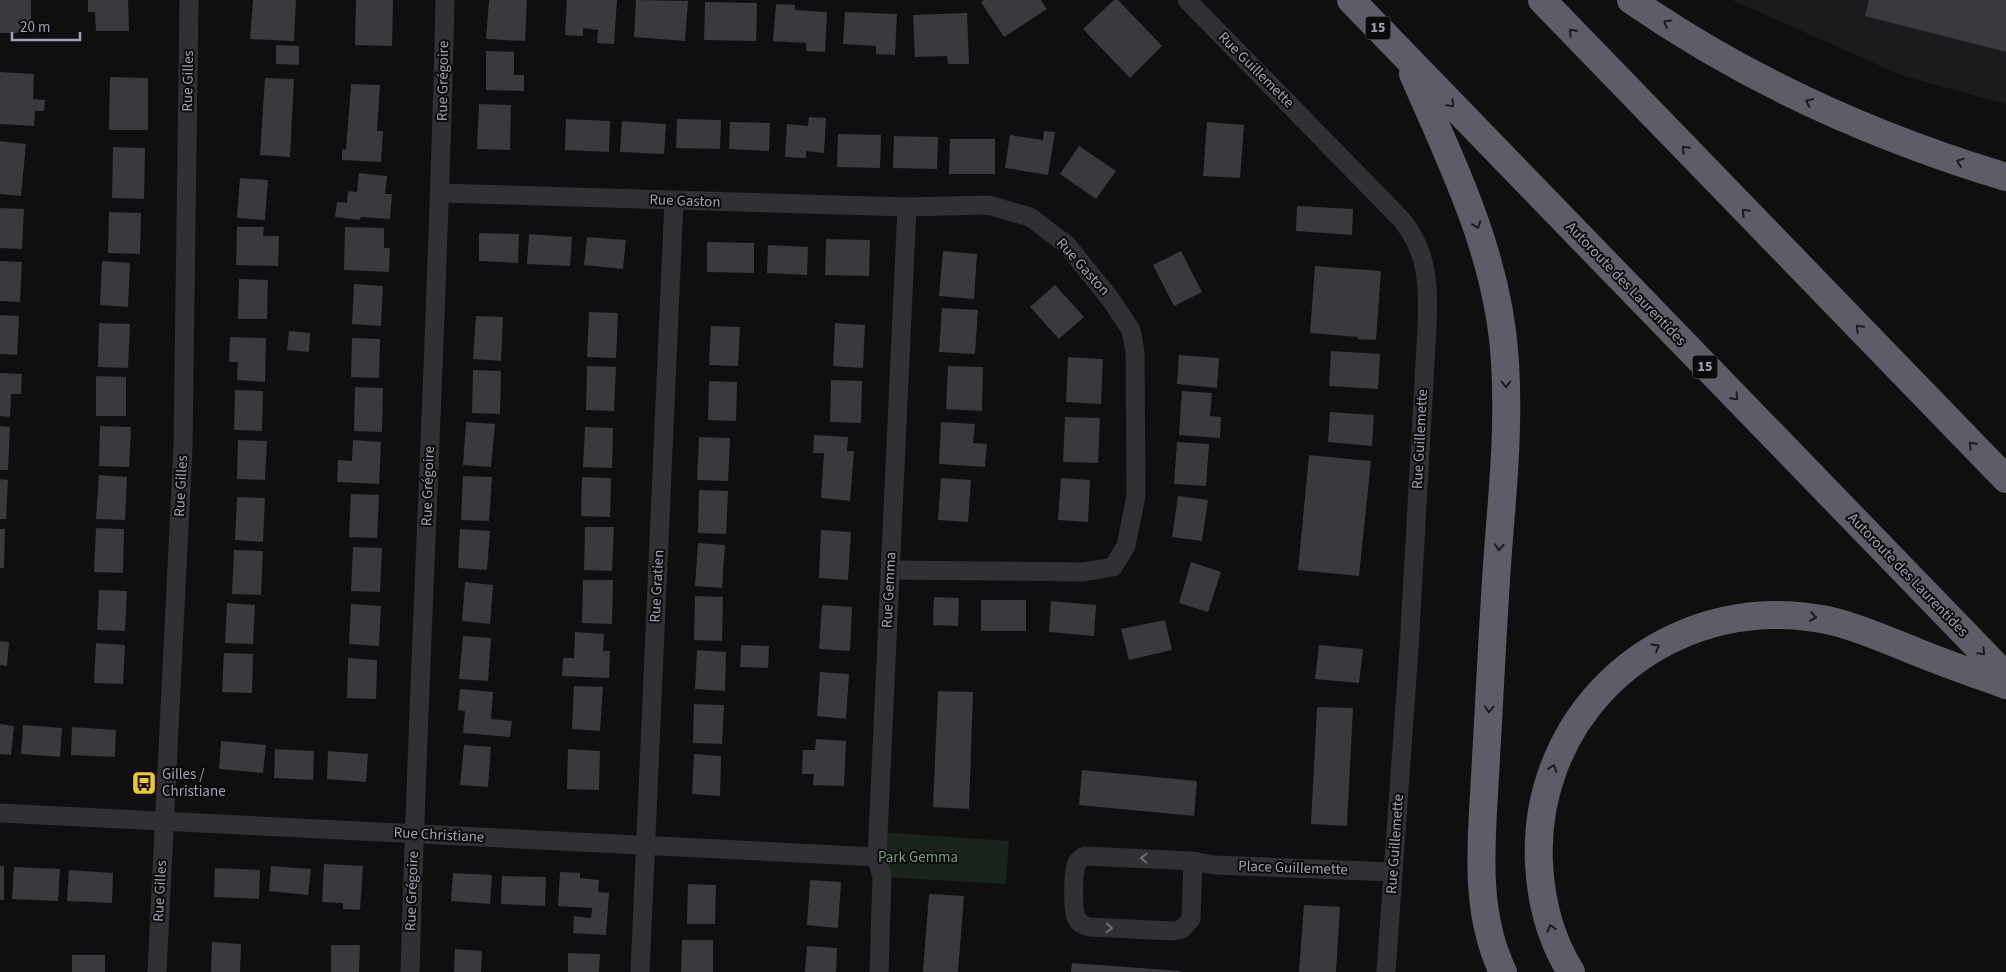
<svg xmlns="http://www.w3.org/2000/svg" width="2006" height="972" font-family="'Source Sans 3',sans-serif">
  <rect width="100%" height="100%" fill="#0f0f10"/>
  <path fill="#1b1b1d" d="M1732 0H2006V104L1903 76Z"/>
  <path fill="#1b231d" d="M878 832 1009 841 1006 884 882 877Z"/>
  <g fill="#39393e">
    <rect x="0" y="0" width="31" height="33"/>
    <path d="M88 0H128L129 31H96L95 12H88Z"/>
    <path d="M253 0H296L294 41 250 39Z"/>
    <path d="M356 0H393L392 46 355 45Z"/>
    <path d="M489 0H527L525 41 486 39Z"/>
    <path d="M567 0H617L614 44 597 43 598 30 583 28V36L565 35Z"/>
    <path d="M636 0 688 1 685 41 634 37Z"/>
    <path d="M984 0H1041L1047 9 1004 37 981 2Z"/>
    <path d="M1114 0H1118L1162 46 1130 78 1083 29Z"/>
    <path d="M1869 0H2006V52L1865 16Z"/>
    <path d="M705 2 757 3 756 41 704 40Z"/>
    <path d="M776 4 795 5V10L827 12 825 52 806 51V43L773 41Z"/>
    <path d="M845 12 897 14 895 55 876 54V46L843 44Z"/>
    <path d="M967 13 969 64H948L947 56 915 57 913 15Z"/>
    <path d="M276 45 299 46V65L276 64Z"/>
    <path d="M486 51 514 52V75H524V91L486 90Z"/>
    <path d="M0 72 34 74 33 99 45 100 44 111H35L34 126 0 124Z"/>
    <path d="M110 77 148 78V130H109Z"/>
    <path d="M265 78 294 79 290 157 260 155Z"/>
    <path d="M351 84 380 85 377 131H383L381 162 342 160V149L346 150Z"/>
    <path d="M479 104 511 105 510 150 477 149Z"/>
    <path d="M809 117 826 118 824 153 806 151V158L785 157 787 124 808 126Z"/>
    <path d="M566 119 610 121 609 152 565 150Z"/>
    <path d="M677 119 721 120 720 149 676 148Z"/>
    <path d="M622 121 666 124 664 154 620 152Z"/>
    <path d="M730 122 770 123 769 151 729 149Z"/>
    <path d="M1207 122 1244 125 1240 178 1203 176Z"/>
    <path d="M1044 131 1055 132 1048 175 1005 168 1010 135 1043 140Z"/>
    <path d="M838 134 881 135 880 168 837 167Z"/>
    <path d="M894 136 938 137 937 169 893 168Z"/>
    <path d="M950 139H995V174H949Z"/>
    <path d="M0 141 26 144 21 196 0 194Z"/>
    <path d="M1079 146 1116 171 1096 199 1060 174Z"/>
    <path d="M113 147 145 148 144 199 112 198Z"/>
    <path d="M359 173 387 176 385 194H392L390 219 361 217 360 220 335 217 337 202 347 203 348 191 357 192Z"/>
    <path d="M240 178 268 180 265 220 237 218Z"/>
    <path d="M1297 206 1353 209 1352 235 1296 231Z"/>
    <path d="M0 208 24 209 22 249 0 248Z"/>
    <path d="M109 212 141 213 140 254 108 253Z"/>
    <path d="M237 227H264L263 236H279L278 266 236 265Z"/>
    <path d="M345 227 384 228V248H390L389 272 344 270Z"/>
    <path d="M479 233 519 234 518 263 479 261Z"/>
    <path d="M529 234 572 237 570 266 527 264Z"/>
    <path d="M587 237 626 240 623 269 584 265Z"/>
    <path d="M826 239 870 240 869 276 825 275Z"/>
    <path d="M707 242 754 243V273L707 272Z"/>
    <path d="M768 245 808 247 807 275 767 273Z"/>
    <path d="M943 251 977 254 974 299 939 296Z"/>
    <path d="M1181 251 1202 292 1174 306 1153 265Z"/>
    <path d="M0 261 22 262 20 302 0 301Z"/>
    <path d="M102 261 130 263 128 307 100 305Z"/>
    <path d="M1315 266 1381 271 1376 340 1357 339 1358 337 1310 333Z"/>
    <path d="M239 279 268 280 267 319H238Z"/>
    <path d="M354 284 383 286 381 326 352 324Z"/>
    <path d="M1055 285 1084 317 1059 339 1030 307Z"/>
    <path d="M942 308 978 310 975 354 939 352Z"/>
    <path d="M589 312 618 313 616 358 587 357Z"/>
    <path d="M0 315 19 316 17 355 0 354Z"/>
    <path d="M476 316 503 317 501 361 473 359Z"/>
    <path d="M99 323 130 324 128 368 98 367Z"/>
    <path d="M835 323 865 325 863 368 833 366Z"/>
    <path d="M711 326 740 327 738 366 709 365Z"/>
    <path d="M289 331 310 333 309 352 287 350Z"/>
    <path d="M230 337 266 338 265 382 237 380 238 362H229Z"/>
    <path d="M352 338 380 339 379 378 351 377Z"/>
    <path d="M1331 351 1380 354 1378 389 1329 386Z"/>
    <path d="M1179 355 1219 358 1217 388 1177 384Z"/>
    <path d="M1068 357 1103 359 1101 404 1066 402Z"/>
    <path d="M587 366 616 367 614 411 586 410Z"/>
    <path d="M948 366 983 367 982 411 946 409Z"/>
    <path d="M473 370 501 371 500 414 472 413Z"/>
    <path d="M0 373 22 374 21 394H11L10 417 0 416Z"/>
    <path d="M96 376 126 377V416H96Z"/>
    <path d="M831 380 862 381 861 423 830 422Z"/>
    <path d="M709 381 737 382 736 421 708 420Z"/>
    <path d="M355 387 383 388 382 432 354 431Z"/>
    <path d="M235 390 263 391 262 431 234 430Z"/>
    <path d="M1182 391 1212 393 1210 416 1221 417 1220 438 1179 435Z"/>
    <path d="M1330 412 1374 415 1372 446 1328 442Z"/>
    <path d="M1065 417 1100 418 1098 463 1063 462Z"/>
    <path d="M466 422 495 424 491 467 463 465Z"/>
    <path d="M941 422 975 424 973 443 987 444 985 467 939 464Z"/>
    <path d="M0 426 10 427 8 470H0Z"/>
    <path d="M100 426 131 427 129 467 99 466Z"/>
    <path d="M585 427 613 428 612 468 583 467Z"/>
    <path d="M814 435 848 437 847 451H854L850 501 821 498 824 453H813Z"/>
    <path d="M699 437 730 438 728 481 697 480Z"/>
    <path d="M238 440 267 441 265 480 237 479Z"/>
    <path d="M353 440 381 442 379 484 337 482 338 460 352 461Z"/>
    <path d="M1177 442 1209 444 1206 486 1174 484Z"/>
    <path d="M1309 455 1371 461 1359 576 1298 570Z"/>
    <path d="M99 475 127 477 125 520 96 519Z"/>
    <path d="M463 476 492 477 489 521 461 520Z"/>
    <path d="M582 477 611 478 610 517 581 516Z"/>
    <path d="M941 478 971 480 968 522 938 520Z"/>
    <path d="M1061 478 1090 480 1088 522 1058 520Z"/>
    <path d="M0 479 8 480 6 519H0Z"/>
    <path d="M699 490 728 491 726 534 698 533Z"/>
    <path d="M351 494 379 495 377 538 349 537Z"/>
    <path d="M1178 496 1208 500 1202 541 1172 537Z"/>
    <path d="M237 497 265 498 263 542 235 540Z"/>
    <path d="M585 527H614L612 571 584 570Z"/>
    <path d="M96 528 124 529 123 573 94 572Z"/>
    <path d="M0 529H5L4 568H0Z"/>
    <path d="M460 529 490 531 487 570 458 568Z"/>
    <path d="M821 530 851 532 848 580 819 578Z"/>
    <path d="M698 543 725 545 722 588 695 586Z"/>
    <path d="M353 547 382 548 380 592 351 591Z"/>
    <path d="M234 550 263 551 261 595 232 594Z"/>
    <path d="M1191 562 1221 572 1208 612 1179 603Z"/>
    <path d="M583 580H613L612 624 582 623Z"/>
    <path d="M465 582 493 585 490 624 462 621Z"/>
    <path d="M99 590 127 591 125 631 97 630Z"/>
    <path d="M695 596 723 597 722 641 694 640Z"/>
    <path d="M934 597 959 598 958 626 933 625Z"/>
    <rect x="981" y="600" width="45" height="31"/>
    <path d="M1051 601 1096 605 1094 636 1049 632Z"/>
    <path d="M227 603 255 605 253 644 225 643Z"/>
    <path d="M351 604 381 606 379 646 349 644Z"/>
    <path d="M822 605 852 607 850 651 819 649Z"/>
    <path d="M1165 620 1172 650 1129 660 1121 629Z"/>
    <path d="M575 632 604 634 603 651H610L609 678 562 676 563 658H574Z"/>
    <path d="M463 636 491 638 488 681 459 679Z"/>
    <path d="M0 641 9 642 7 666 0 665Z"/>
    <path d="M96 643 125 645 123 684 94 683Z"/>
    <path d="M741 645 769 646 768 668 740 667Z"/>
    <path d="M1319 645 1363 649 1359 683 1315 679Z"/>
    <path d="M697 650 726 652 725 691 695 689Z"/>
    <path d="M224 653 253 654 252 693 222 692Z"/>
    <path d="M348 658 377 660 376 699 347 698Z"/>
    <path d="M820 672 849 674 846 719 817 716Z"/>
    <path d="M574 686 603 687 600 731 572 729Z"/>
    <path d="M460 689 493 692 491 719 512 721 510 737 463 733 465 711 458 710Z"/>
    <path d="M938 691 973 692 969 809 933 807Z"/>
    <path d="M694 704 724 705 722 744 693 743Z"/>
    <path d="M1317 707 1353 708 1347 826 1311 824Z"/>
    <path d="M0 724 14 726 11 755 0 754Z"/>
    <path d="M23 725 62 728 60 757 21 754Z"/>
    <path d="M72 727 116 730 115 757 71 755Z"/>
    <path d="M816 739 846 741 844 786 813 785 814 774H802L803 750H815Z"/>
    <path d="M221 741 266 745 263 773 219 769Z"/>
    <path d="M464 745 491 747 488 787 460 785Z"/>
    <path d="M275 749 314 751 313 780 274 778Z"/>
    <path d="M568 749 600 751 599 790 567 789Z"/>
    <path d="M328 751 368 754 366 782 327 779Z"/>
    <path d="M694 754 721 756 720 796 692 794Z"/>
    <path d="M1082 770 1197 781 1194 816 1079 805Z"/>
    <path d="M324 864 363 866 360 910 343 909V903L322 902Z"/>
    <rect x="0" y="866" width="4" height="34"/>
    <path d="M271 866 311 869 308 895 269 891Z"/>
    <path d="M14 867 60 869 58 901 12 899Z"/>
    <path d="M215 868 260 870 259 899 214 897Z"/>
    <path d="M69 870 113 873 112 903 67 901Z"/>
    <path d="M560 872 580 873V878L599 880 598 892 609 893 606 935 573 933 574 916 591 918 592 908 558 906Z"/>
    <path d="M453 873 492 875 490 904 451 901Z"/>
    <path d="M502 876 546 877 545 906 501 904Z"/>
    <path d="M810 880 841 882 838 928 807 925Z"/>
    <path d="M688 884 716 885 715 924H687Z"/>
    <path d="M929 894 964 896 958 972H923Z"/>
    <path d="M1304 905 1340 907 1336 972H1299Z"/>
    <path d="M682 940H713V972H681Z"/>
    <path d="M212 942 241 944 240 972H211Z"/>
    <path d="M331 945H360L359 972H331Z"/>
    <path d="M807 946 837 948 836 972H805Z"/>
    <path d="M455 949 482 951 481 972H454Z"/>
    <path d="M568 953 600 954 599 972H568Z"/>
    <rect x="72" y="955" width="33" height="17"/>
    <path d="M1072 963 1181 971 1180 972H1071Z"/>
  </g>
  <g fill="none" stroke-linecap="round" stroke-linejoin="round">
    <g stroke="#303035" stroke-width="19">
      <path d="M1187 0 1400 218C1428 250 1429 287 1427 327L1409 649 1386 972"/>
      <path d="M441 193 907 207 988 205 1030 217 1067 245 1111 300 1131 330 1135 352 1136 496 1126 546 1113 567 1083 572 890 570"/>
      <path d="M0 813 877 857"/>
      <path d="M1193 861 1191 919 1182 929 1173 931 1090 927C1084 926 1080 924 1077 919 1072 912 1073 871 1077 863 1079 859 1082 857 1086 856L1193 861 1214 865 1393 872"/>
      <path d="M157 972 183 446 189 0"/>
      <path d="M410 972C419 648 438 324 445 0"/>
      <path d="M640 972 674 200"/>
      <path d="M879 972 882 877 877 857 907 207"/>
    </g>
    <g stroke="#5c5d66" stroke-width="28">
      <path d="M1351 0 2006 676"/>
      <path d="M1542 0 2006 479"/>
      <path d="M1631 0C1745 79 1873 137 2006 177"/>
      <path d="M1413 74C1454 168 1499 257 1505 362 1509 425 1503 488 1498 551 1493 620 1490 689 1486 758 1483 829 1471 906 1503 972"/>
      <path d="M1571 972C1551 940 1541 902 1539 864 1532 729 1637 618 1772 615 1832 614 1864 631 1917 652 1946 664 1976 674 2006 685"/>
    </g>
  </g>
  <defs><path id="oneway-chevron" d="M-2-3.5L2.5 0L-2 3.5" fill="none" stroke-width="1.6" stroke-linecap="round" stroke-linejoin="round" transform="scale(1.25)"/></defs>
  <g stroke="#1a1b1d">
    <use href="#oneway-chevron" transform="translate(1667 23) rotate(-148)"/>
    <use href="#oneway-chevron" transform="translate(1572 32) rotate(-134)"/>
    <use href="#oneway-chevron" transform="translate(1809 102) rotate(-155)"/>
    <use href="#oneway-chevron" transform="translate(1451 104) rotate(46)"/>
    <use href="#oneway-chevron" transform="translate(1685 149) rotate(-134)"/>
    <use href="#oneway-chevron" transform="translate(1960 162) rotate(-162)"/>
    <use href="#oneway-chevron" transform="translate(1745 212) rotate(-134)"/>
    <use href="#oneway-chevron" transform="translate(1477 225) rotate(70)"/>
    <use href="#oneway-chevron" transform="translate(1859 328) rotate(-134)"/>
    <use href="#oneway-chevron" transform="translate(1506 384) rotate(90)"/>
    <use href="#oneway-chevron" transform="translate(1735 397) rotate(46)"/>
    <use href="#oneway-chevron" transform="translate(1972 445) rotate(-134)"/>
    <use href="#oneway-chevron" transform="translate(1499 547) rotate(94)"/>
    <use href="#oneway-chevron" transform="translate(1813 617) rotate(8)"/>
    <use href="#oneway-chevron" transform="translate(1656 647) rotate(-31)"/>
    <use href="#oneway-chevron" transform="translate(1982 652) rotate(46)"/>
    <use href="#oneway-chevron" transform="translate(1489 709) rotate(93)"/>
    <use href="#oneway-chevron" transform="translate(1553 768) rotate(-70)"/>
    <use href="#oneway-chevron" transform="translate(1551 928) rotate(-107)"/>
  </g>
  <g stroke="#6e6f7a">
    <use href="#oneway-chevron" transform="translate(1144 858) rotate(-177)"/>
    <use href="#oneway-chevron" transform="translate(1109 928) rotate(3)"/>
  </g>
  <defs>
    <symbol id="bus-square" viewBox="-11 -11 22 22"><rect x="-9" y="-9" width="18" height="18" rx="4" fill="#f3c825" stroke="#0a0a0b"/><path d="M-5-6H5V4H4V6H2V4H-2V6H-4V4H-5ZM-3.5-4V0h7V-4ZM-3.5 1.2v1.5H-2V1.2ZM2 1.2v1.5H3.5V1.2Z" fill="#111"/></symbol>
  </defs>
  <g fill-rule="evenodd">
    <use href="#bus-square" x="130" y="769" width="28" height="28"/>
  </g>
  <g text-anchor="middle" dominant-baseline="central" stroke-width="4" stroke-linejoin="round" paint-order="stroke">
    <g fill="#0a0a0b" stroke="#737580" stroke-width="1">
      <rect x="1365.5" y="16.5" width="25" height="23" rx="4"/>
      <rect x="1692.5" y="355.5" width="25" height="23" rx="4"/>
    </g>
    <g font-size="14" font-weight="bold" fill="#a0a3b2">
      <text x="1378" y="28">15</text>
      <text x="1705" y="367">15</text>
    </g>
    <g font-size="15" fill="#a0a3b2" stroke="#0a0a0b">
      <text transform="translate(1256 70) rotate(45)">Rue Guillemette</text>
      <text transform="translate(188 81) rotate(-89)">Rue Gilles</text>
      <text transform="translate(443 81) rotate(-89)">Rue Grégoire</text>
      <text transform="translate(685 201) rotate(2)">Rue Gaston</text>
      <text transform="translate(1083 267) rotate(48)">Rue Gaston</text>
      <text transform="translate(1626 284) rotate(46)">Autoroute des Laurentides</text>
      <text transform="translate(1420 439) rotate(-87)">Rue Guillemette</text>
      <text transform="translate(181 486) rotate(-87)">Rue Gilles</text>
      <text transform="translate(428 486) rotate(-88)">Rue Grégoire</text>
      <text transform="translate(1908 575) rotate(46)">Autoroute des Laurentides</text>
      <text transform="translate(657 586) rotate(-87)">Rue Gratien</text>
      <text transform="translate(889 590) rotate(-87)">Rue Gemma</text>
      <text transform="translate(439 835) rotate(3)">Rue Christiane</text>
      <text transform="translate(1395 844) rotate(-86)">Rue Guillemette</text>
      <text transform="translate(1293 868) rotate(2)">Place Guillemette</text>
      <text transform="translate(160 891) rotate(-87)">Rue Gilles</text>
      <text transform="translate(412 891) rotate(-88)">Rue Grégoire</text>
    </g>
    <g font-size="15" fill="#a0a3b2" stroke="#0a0a0b" text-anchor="start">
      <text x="162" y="774">Gilles /<tspan x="162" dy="17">Christiane</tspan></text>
    </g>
    <g font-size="15" fill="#769d7e" stroke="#0a0a0b">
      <text x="918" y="857">Park Gemma</text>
    </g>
  </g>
  <path d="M12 32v8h68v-8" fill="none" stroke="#a0a3b2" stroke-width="2.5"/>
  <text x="20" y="32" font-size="15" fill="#a0a3b2" stroke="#0a0a0b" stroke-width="4" paint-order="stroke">20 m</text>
</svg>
